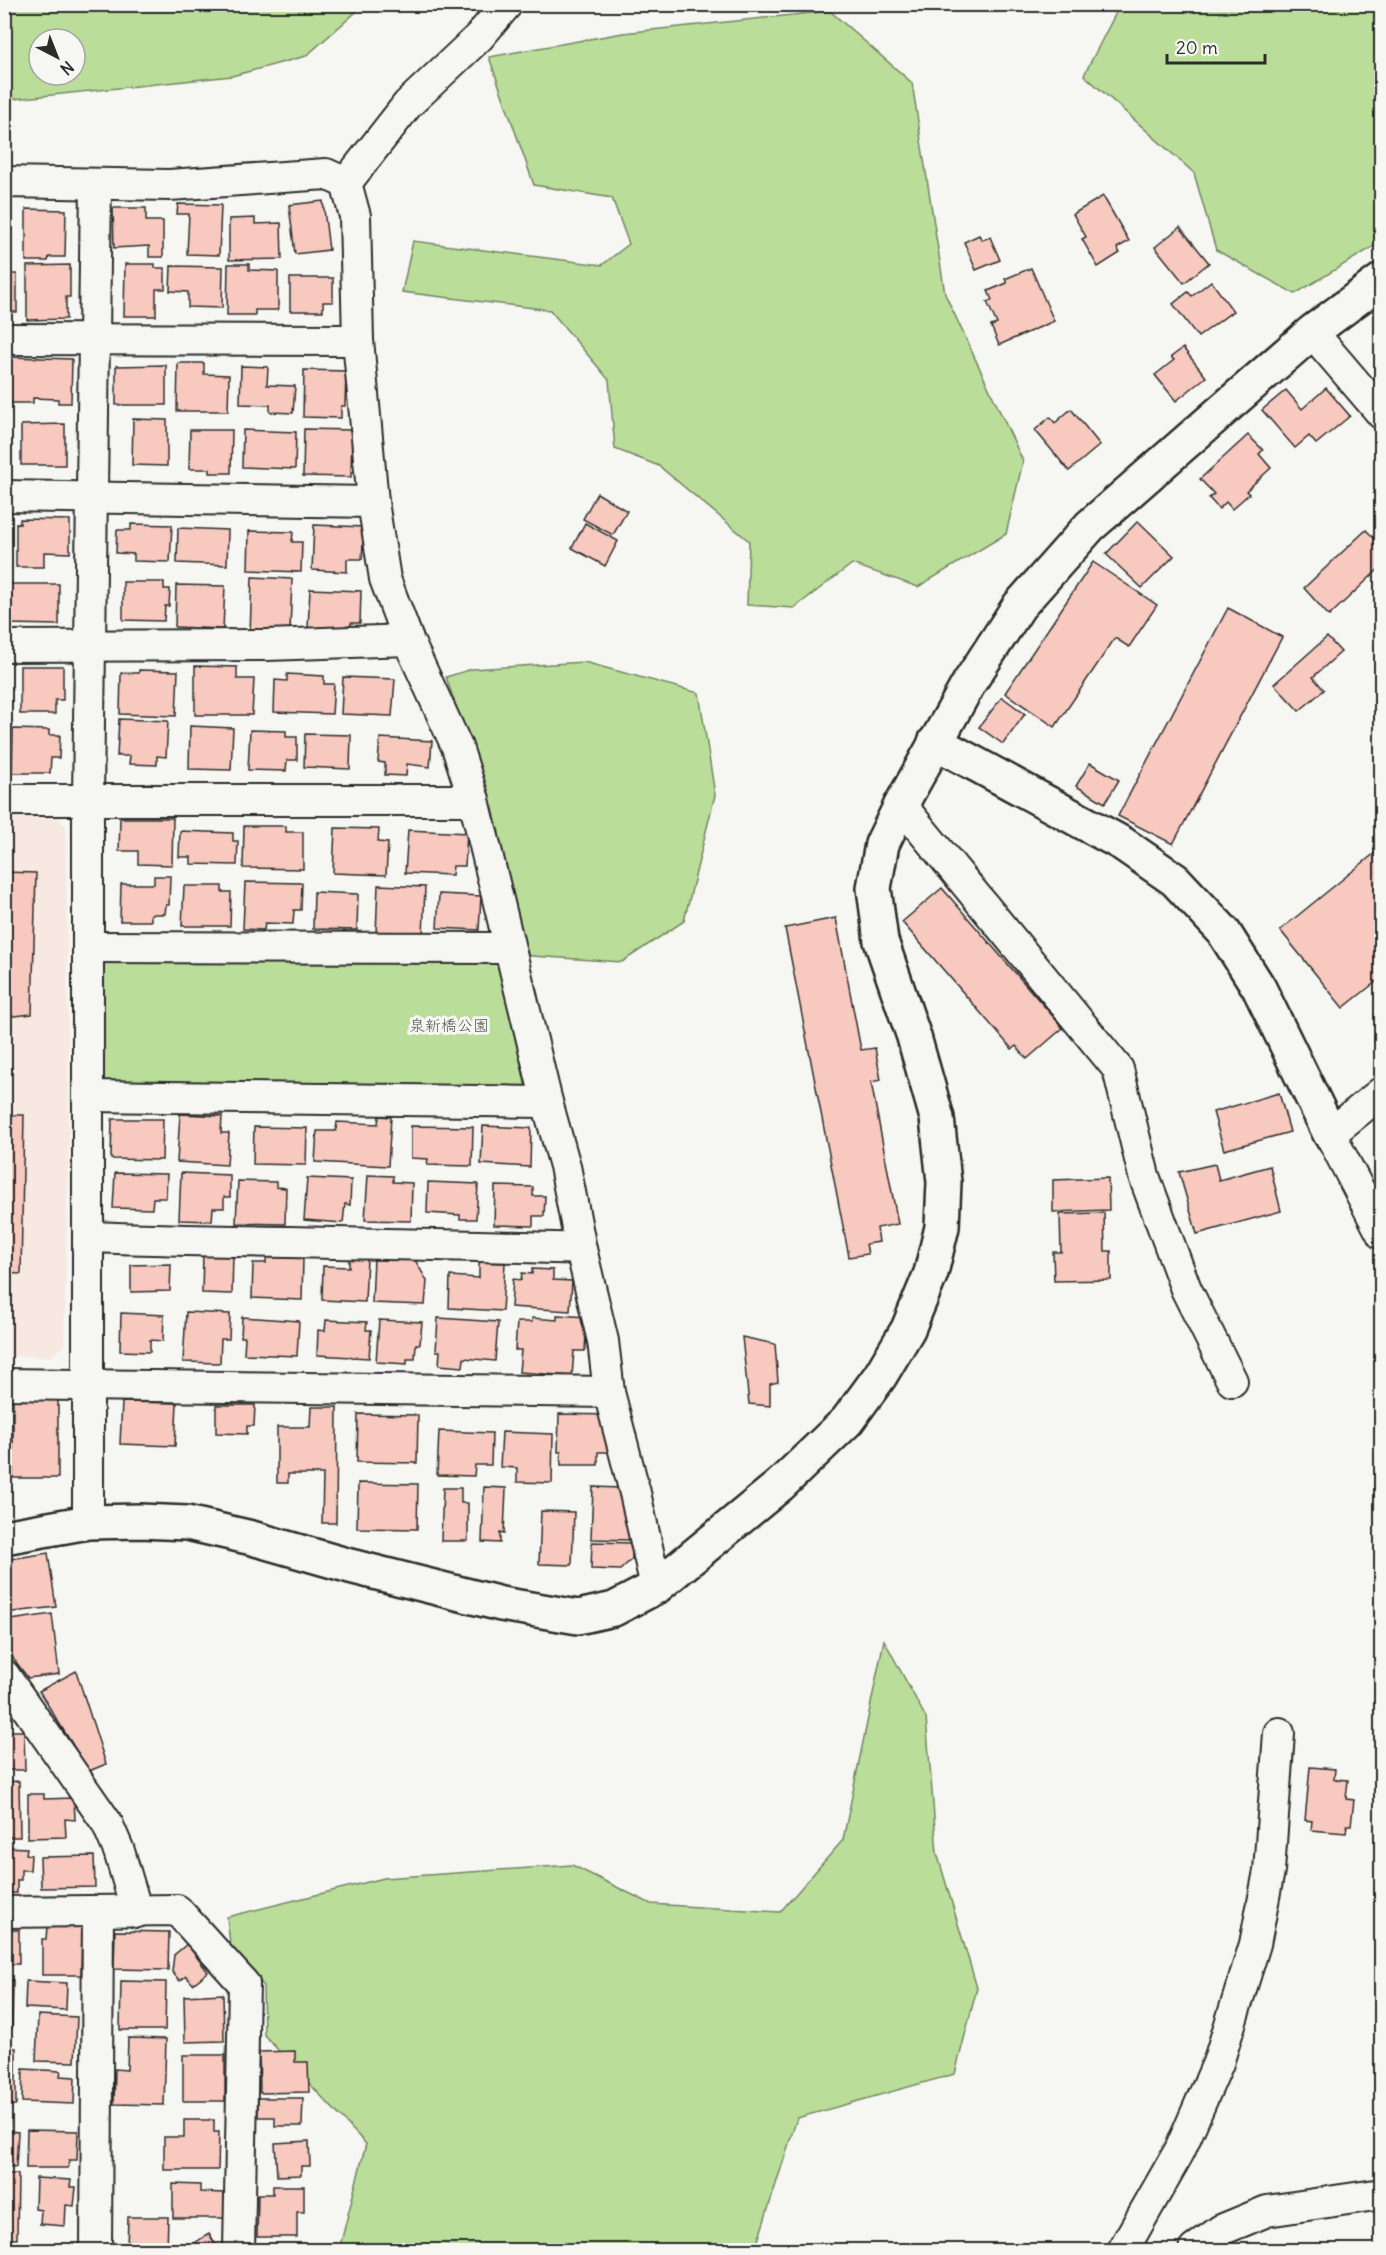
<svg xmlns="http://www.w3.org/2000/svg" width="1386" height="2255" font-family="Delius,'Klee One',sans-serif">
  <rect width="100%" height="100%" fill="#f6f6f2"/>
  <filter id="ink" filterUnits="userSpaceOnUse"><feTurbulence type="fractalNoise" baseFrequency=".0167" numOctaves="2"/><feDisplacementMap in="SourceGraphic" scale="12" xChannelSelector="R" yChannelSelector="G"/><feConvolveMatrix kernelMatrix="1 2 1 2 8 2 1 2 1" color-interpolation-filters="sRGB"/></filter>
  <g filter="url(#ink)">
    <path fill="#f7e8e2" d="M5 817H57L66 827 69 1133 64 1346 52 1356H5Z"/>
    <g fill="#bade99" stroke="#728462" stroke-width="1.5" fill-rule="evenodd">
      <path d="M4 5 5 4 364 5 306 56 232 76 5 100ZM39 39H75V75H39Z"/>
      <path d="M1120 5H1381V242L1295 294 1216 250 1194 173 1084 75Z"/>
      <path d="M830 11 912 83 945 294 1023 461 1006 534 918 587 852 564 794 608 747 605 749 541 659 466 615 449 609 380 550 310 402 292 413 241 602 265 629 244 612 198 534 185 489 57 623 33Z"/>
      <path d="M584 662 699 693 715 795 684 921 622 962 517 955 499 884V832L446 677 472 669Z"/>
      <path d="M102 959 499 962 526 1088 101 1081Z"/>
      <path d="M884 1640 926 1718 937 1853 977 1988 955 2074 797 2118 755 2250H339L366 2144 264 2035 263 1985 230 1944 227 1917 384 1878 572 1865 651 1904 780 1912 843 1840Z"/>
    </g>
    <g fill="#f8c9be" stroke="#2b2b2b" stroke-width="1.5">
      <path d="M1103 196 1129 241 1117 248 1120 253 1098 267 1082 239 1086 237 1073 214Z"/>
      <path d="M323 201 329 250 295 254 289 205Z"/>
      <path d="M178 204 221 205 219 255 187 254 189 214H177Z"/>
      <path d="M113 208H146V221H163V257H149V246L114 248Z"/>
      <path d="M26 209 66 210 65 257H49L48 261H26Z"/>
      <path d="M255 218V224L281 223 282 259 229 260V219Z"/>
      <path d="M1180 227 1209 263 1184 283 1155 247Z"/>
      <path d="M979 235 982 240 990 237 1000 260 976 270 964 242Z"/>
      <path d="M125 264H155V268H165V289H156V316H124Z"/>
      <path d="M228 264H249V270L278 271V310H255V315H227Z"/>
      <path d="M70 265V297H66V319L27 320V266Z"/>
      <path d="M171 266 223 267 222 308 188 307V292L170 291Z"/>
      <path d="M1031 268 1054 321 999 345 991 326 997 324 987 302 992 300 988 291 1007 283 1005 279Z"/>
      <rect x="4" y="274" width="13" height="38"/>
      <path d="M290 278H333V302H323V311H290Z"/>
      <path d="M1211 281 1233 311 1198 337 1173 304 1188 292 1192 296Z"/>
      <path d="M1183 348 1206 377 1176 401 1155 375 1174 360 1171 357Z"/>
      <path d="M9 357 72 359 71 403H58V399L33 398V403H8Z"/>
      <path d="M178 363H204V374L229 375 228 411H177Z"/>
      <path d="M166 365V405H116V366Z"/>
      <path d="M241 366 268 367 267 385 295 386 293 413 270 412V405L240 404Z"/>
      <path d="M304 370 346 371 345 406H341V418L303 417Z"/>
      <path d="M1326 388 1350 416 1316 444 1309 436 1295 448 1262 410 1286 390 1302 409Z"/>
      <path d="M1071 409 1100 445 1069 471 1035 430 1050 417 1055 423Z"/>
      <path d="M133 419 167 420V466L132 465Z"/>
      <path d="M65 424V465H21V425Z"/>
      <path d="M304 429 352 430 351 477 303 476Z"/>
      <path d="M190 430H232L231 473H210V469H189Z"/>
      <path d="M243 430 296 432 295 469 242 467Z"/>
      <path d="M1248 435 1263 450 1259 454 1271 468 1246 491 1249 494 1232 509 1226 502 1219 509 1209 498 1214 494 1200 479Z"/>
      <path d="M597 493 627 511 613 535 583 519Z"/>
      <path d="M20 519 70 520V553L44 552V567H16V523L20 524Z"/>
      <path d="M1138 521 1174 556 1142 588 1106 554Z"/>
      <path d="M585 523 618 541 605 566 572 548Z"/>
      <path d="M131 524 172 525 170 562 134 561V554L116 553 117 530H131Z"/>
      <path d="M314 525 364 527 362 559H347V572L312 570Z"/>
      <path d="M178 528 228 530 227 565 177 563Z"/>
      <path d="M1366 530 1382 546V566L1329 616 1304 588Z"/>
      <path d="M249 531 293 532 292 542H302L301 572 248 570Z"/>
      <path d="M1093 562 1157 605 1129 647 1115 638 1055 727 1005 693Z"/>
      <path d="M252 577 292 579 290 631 250 634Z"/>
      <path d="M123 582H164V589H170L169 606H165L164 621 123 620Z"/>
      <path d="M7 584H59V625L7 624Z"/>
      <path d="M176 585 225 586 223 629 175 627Z"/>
      <path d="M310 589 361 591 360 623H351V631L308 629Z"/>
      <path d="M1228 608 1282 637 1173 844 1118 816Z"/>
      <path d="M1327 637 1341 652 1313 677 1324 690 1299 711 1274 684Z"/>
      <path d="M20 666H63V700H55V714H20Z"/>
      <path d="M195 666 237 667V679H254L252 715H195Z"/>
      <path d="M139 670 178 671 176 716 120 714 121 673H139Z"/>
      <path d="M287 674 324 676V684H334L332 714 274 712 275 680 287 681Z"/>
      <path d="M343 677 395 679 392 716 341 714Z"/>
      <path d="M1002 697 1025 714 1003 744 979 727Z"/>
      <path d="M119 719 168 721 166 757 157 756V765L129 764 130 756H117Z"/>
      <path d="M190 726 233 728 231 770 189 769Z"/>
      <path d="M13 729 49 730V735H60L59 758H51L50 773H12Z"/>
      <path d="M250 730 286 731V737H297V760H287L286 771 248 770Z"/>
      <path d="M305 734 351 735 350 769 304 767Z"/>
      <path d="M380 738 432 741 430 767 407 764 406 776 385 775V763L378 762Z"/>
      <path d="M1090 763 1119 780 1105 803 1076 786Z"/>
      <path d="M120 818H173L172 865 138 864V851H119Z"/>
      <path d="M244 826H286V832H303V869L243 868Z"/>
      <path d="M335 828 379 829 378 842 388 843 386 875 333 873Z"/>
      <path d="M408 830 467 833 465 866H453L452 875 405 873Z"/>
      <path d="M180 831 233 833V841H238L237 865 191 864V857H179Z"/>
      <path d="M1381 848 1382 977 1343 1008 1280 930Z"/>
      <path d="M4 872 36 873 32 1014 5 1017Z"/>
      <path d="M154 876H170L169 905H166L165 914H151V921H120L121 884H154Z"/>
      <path d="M245 882 302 883 301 910H294L293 924 265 923 264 930 243 929Z"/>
      <path d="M378 885 425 887 423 936 376 934Z"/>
      <path d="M184 886H222V892H231L230 926H182Z"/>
      <path d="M942 888 1063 1028 1027 1059 1016 1046 1012 1049 902 922Z"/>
      <path d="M314 892 358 894 357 930 313 929Z"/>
      <path d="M439 894 481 896 479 930 437 928Z"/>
      <path d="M836 918 861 1050 875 1048 881 1080 871 1082 898 1224 877 1228 879 1242 866 1244 868 1254 849 1257 785 928Z"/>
      <path d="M1279 1093 1290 1132 1224 1150 1213 1112Z"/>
      <path d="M180 1114 222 1116 221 1133H229L227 1165 177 1162Z"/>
      <path d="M4 1115H24L21 1274 4 1273Z"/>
      <path d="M379 1116 391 1117 388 1166 315 1162 317 1131H336L337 1122 378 1124Z"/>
      <path d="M112 1119H163L162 1160 111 1159Z"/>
      <path d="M411 1126 473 1127 472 1166 427 1165 428 1159 411 1158Z"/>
      <path d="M483 1126 531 1128 530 1167 481 1164Z"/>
      <path d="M254 1127 307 1128 306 1165 253 1164Z"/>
      <path d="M1215 1164 1219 1180 1270 1166 1281 1211 1197 1234 1179 1172Z"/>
      <path d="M115 1173 167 1174 166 1198H153L152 1209 113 1208Z"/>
      <path d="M181 1173 230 1175V1197H224V1208H213L212 1221 179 1220Z"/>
      <path d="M368 1175 393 1176V1182L412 1183 411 1221 365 1220Z"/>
      <path d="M307 1178 351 1180 350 1205 345 1204 343 1223 304 1220Z"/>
      <path d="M1108 1178 1109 1210 1053 1212V1180Z"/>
      <path d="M238 1181 276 1182V1187L286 1188 285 1224 236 1223Z"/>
      <path d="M428 1182 478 1184 476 1219H460V1215L427 1213Z"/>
      <path d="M495 1186 533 1187V1196H545L544 1216H533V1226L494 1225Z"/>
      <path d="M1104 1213 1105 1251H1111V1280L1054 1281 1053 1252H1061L1060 1214Z"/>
      <path d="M203 1254H233L232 1294 202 1293Z"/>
      <path d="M266 1256 303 1258 302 1300 252 1298 253 1263H266Z"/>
      <path d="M349 1256 367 1257 365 1302 322 1300 323 1266 349 1267Z"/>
      <path d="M374 1258 415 1260 427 1281 425 1305 372 1303Z"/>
      <path d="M479 1262 505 1263 502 1311 449 1308 450 1276 479 1278Z"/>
      <path d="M171 1264 170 1291 131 1292V1265Z"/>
      <path d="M532 1269 553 1270V1280L572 1281 570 1311 511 1307 513 1279 521 1280 522 1273 532 1274Z"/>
      <path d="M186 1312 230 1314 229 1339H221L220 1363 183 1362Z"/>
      <path d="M121 1313 164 1315 163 1341 150 1340V1352L120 1351Z"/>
      <path d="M557 1315 587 1317 585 1351H574L572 1376 519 1372 521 1350H515L517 1322H532V1318L557 1320Z"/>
      <path d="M242 1317 299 1321 297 1356 244 1354 245 1337H241Z"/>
      <path d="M438 1318 498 1322 495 1361 464 1358 463 1367 439 1365 440 1351H436Z"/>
      <path d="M326 1320 367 1322 366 1330H371L369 1358 317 1355 318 1330 325 1331Z"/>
      <path d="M379 1320 422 1322 420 1344H416L415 1359H407V1364L376 1362Z"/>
      <path d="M742 1337 775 1344 778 1382 770 1384V1406L749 1404Z"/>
      <path d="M58 1395V1478H13V1396Z"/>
      <path d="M122 1402 177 1403 175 1446 120 1444Z"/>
      <path d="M216 1405H255L254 1426H247V1434L216 1433Z"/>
      <path d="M311 1407H337L336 1523H322L323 1474H288V1483H277V1427H310Z"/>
      <path d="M358 1414 418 1415 417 1463 357 1462Z"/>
      <path d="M559 1414 609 1415 608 1452H598V1465H561V1452H558Z"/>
      <path d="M439 1431 492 1433 491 1465H475L474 1476 437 1475Z"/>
      <path d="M502 1432 553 1434 552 1483 517 1482V1468L500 1467Z"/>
      <path d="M358 1483 418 1484 417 1529 357 1528Z"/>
      <path d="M484 1487 506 1488 504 1533 500 1532V1543L482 1542Z"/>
      <path d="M593 1487 620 1488 632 1540 591 1539Z"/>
      <path d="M443 1488H461V1503H468V1541H441Z"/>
      <path d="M541 1511 574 1512 572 1565 539 1564Z"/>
      <path d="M592 1542 632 1543V1559L620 1570 591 1569Z"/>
      <path d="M48 1553 56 1607 4 1613V1560Z"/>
      <path d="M52 1614 59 1674 28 1678 4 1646V1621Z"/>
      <path d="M76 1671 106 1764 89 1771 39 1691Z"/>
      <path d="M4 1731H24L25 1770H4Z"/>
      <path d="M1310 1767 1335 1769 1334 1779 1348 1780 1346 1799 1354 1800 1351 1825H1347L1346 1833 1311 1830 1312 1821 1305 1820Z"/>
      <path d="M19 1781 20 1837H4V1782Z"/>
      <path d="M28 1794H44V1799L74 1798 75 1820 65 1819 66 1837 28 1838Z"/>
      <path d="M4 1847 27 1848 26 1854 31 1855 30 1870H21V1880H17V1893H7L8 1889H4Z"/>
      <path d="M94 1856 95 1887 41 1888 40 1857Z"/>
      <path d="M47 1927H82L81 1975H42V1939H46Z"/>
      <rect x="4" y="1930" width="15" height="34"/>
      <path d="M115 1931 169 1932 168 1970 114 1969Z"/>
      <path d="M187 1944 208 1972 193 1984 186 1976 180 1981 172 1972 174 1955Z"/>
      <path d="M4 1980H13L12 2028H4Z"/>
      <path d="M26 1981 67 1983 66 2010 25 2008Z"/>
      <path d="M121 1981 166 1982 165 2030H120Z"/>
      <path d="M223 1994 224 2041 185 2042 184 1996Z"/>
      <path d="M38 2015 77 2017 75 2062 36 2061Z"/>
      <path d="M128 2038 166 2039 164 2105 114 2104 115 2069 127 2070Z"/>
      <rect x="4" y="2048" width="12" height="57"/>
      <path d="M295 2051V2062H308L309 2092 260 2093 259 2052Z"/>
      <rect x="183" y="2055" width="42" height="46"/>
      <path d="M23 2069 61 2071 60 2076 75 2077 74 2104 22 2102Z"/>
      <path d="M258 2098H303L302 2126H275V2117H258Z"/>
      <path d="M4 2116 10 2117 9 2131 18 2132 16 2167 4 2166Z"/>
      <path d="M184 2120H214V2132H219L218 2170H164V2137H184Z"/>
      <path d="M27 2130 78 2131 77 2160H69L68 2168H26Z"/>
      <path d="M309 2141 310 2166H301V2175L277 2176 275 2143Z"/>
      <path d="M4 2174H18L17 2239H4Z"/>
      <path d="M36 2178 71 2180 70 2187H76L74 2206 66 2205 65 2226 40 2224 41 2210 35 2209Z"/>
      <path d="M173 2184 200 2185V2192L224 2193V2218H173Z"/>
      <path d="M273 2186H304V2212H297V2237H257L258 2194H273Z"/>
      <path d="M128 2217H168L167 2250H127Z"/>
      <path d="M209 2234 219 2250H182Z"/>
      <rect x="42" y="2245" width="37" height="5"/>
    </g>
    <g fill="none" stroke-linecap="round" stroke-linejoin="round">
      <defs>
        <g id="minor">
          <path d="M4 182 169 185 326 174 346 183 355 216 358 340 373 502 385 579 408 640 457 747 474 800 547 1102 565 1166 581 1249 603 1341 609 1392 635 1493 656 1587"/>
          <path d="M346 183 408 104 479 37 507 4"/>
          <path d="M1312 332 1382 414"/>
          <path d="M4 339 358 340"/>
          <path d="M4 496 373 502"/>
          <path d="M4 646 267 645 408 640"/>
          <path d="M4 800H474"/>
          <path d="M901 805 1118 1069 1144 1176 1186 1289 1232 1381"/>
          <path d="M88 947 509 948"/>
          <path d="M1382 1092 1330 1134 1382 1234"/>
          <path d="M88 1096 547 1102"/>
          <path d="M88 1237C252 1243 417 1243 581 1249"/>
          <path d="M4 1384 609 1392"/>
          <path d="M88 1522V799L96 184"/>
          <path d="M4 1675 107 1823 119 1851 137 1912"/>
          <path d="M4 1912 177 1910 244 1984 239 2250"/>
          <path d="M96 2250 98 1911"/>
          <path d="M1123 2250 1180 2150 1218 2063 1255 1944 1269 1871 1279 1733"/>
          <path d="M1194 2250 1221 2230 1267 2211 1382 2194"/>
        </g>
        <g id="tertiary">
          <path d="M935 742 1123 844 1175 880 1223 931 1259 988 1330 1134"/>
          <path d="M4 1537 88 1522 140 1521 187 1523 252 1538 350 1566 501 1604 578 1617 614 1609 656 1587 780 1485 847 1421 880 1376 908 1329 931 1273 942 1227 944 1182 937 1118 914 1037 881 941 874 888 882 844 901 805 969 683 1019 606 1090 526 1312 332 1382 280"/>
        </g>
      </defs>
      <use href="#minor" stroke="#2b2b2b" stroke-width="34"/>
      <use href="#tertiary" stroke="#2b2b2b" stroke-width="38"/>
      <use href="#minor" stroke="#f6f6f2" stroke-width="30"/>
      <use href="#tertiary" stroke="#f6f6f2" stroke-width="33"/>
    </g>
  </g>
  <g text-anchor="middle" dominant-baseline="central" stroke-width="6" stroke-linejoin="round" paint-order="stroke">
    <g font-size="16" fill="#4f5846" stroke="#f6f6f2">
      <text x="449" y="1025">泉新橋公園</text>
    </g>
  </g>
  <rect width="1386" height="2255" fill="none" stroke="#f6f6f2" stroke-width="24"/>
  <rect x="12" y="12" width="1362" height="2231" fill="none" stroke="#2b2b2b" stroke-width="2" filter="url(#ink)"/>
  <g transform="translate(57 57) rotate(138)"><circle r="28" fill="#f6f6f2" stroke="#a5a5a2" stroke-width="1.5"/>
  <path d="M0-4.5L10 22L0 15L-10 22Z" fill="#2b2b2b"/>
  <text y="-9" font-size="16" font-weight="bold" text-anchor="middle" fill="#2b2b2b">N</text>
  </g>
  <path d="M1167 54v9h98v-9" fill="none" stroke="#2b2b2b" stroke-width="3"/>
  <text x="1176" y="54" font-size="18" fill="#2b2b2b" stroke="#f6f6f2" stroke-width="4.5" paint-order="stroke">20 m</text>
</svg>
